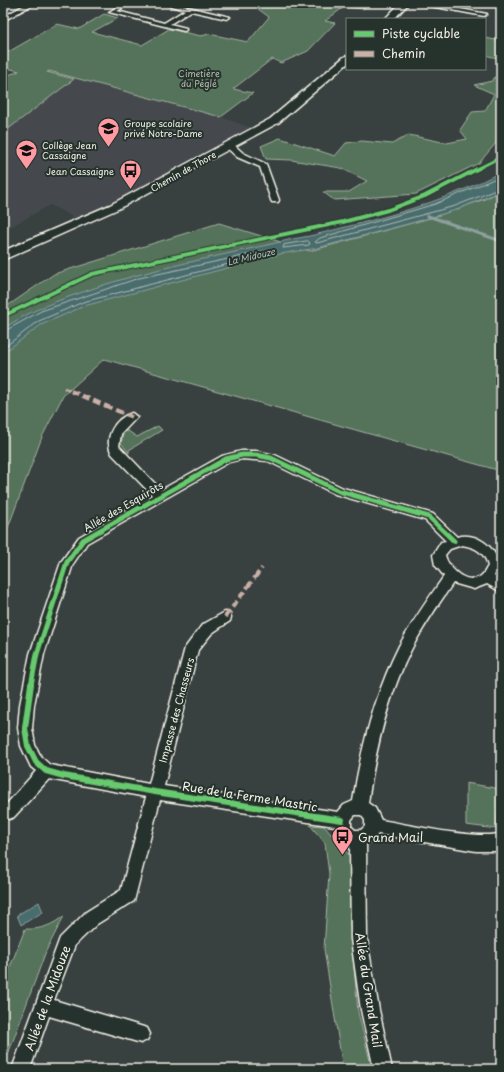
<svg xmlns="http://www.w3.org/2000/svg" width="504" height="1072" font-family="'Playpen Sans',sans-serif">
  <rect width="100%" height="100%" fill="#384040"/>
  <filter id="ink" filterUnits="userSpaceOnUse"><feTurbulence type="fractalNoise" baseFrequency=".025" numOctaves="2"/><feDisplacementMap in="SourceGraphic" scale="8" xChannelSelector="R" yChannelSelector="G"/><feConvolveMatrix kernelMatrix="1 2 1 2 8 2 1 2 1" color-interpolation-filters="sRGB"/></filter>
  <g filter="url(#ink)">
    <path fill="#454a4d" d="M49 71 221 117 252 128 119 202 77 219 50 205 3 231V97Z"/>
    <g fill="#55725a" stroke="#a4b2a1">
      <path d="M256 3H368L363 9 344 7 325 21 335 23 308 51 281 63 272 59 233 89 253 93 221 117 49 71 47 72 74 79 3 133V77L19 71 3 67V55L57 24 79 29 104 14 118 18 92 32 142 45 169 29 201 36 209 34 248 42 269 17 254 6Z"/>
      <path d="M485 38 501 41V59L485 55Z"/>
      <path d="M501 69V137L479 163 416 194 334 200 323 192H349L367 181 341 168 291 160 266 159 261 146 280 138 335 156 346 143 362 141 392 144 409 135 447 143 467 139 460 130 472 112 485 111 494 94 474 85 492 81Z"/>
      <path d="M501 191V216L499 218 501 221V471L104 359 63 396 42 437 3 541V309L54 274 219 223 310 251 434 217 485 199Z"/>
      <path d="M158 426 162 430 129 450V453L121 443 124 431H128L137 437Z"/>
      <path d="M466 783 501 789C501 803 496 814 497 829L466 825Z"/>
      <path d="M310 825 324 826 350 856V924L358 1012 372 1069H343L324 949 329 874 325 843Z"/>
      <path d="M64 916 46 951 3 1068V985L25 929C41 930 52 925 64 916Z"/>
    </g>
    <g fill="#486c6c" stroke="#8da19e">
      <path d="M501 172V191L456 210 415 222 317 248 280 254 84 306 41 325 3 353V329C27 312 53 302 80 293 149 268 222 256 293 239 315 236 336 229 358 224 408 211 455 196 501 172Z"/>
      <path d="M39 902 43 912 21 925 17 915Z"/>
    </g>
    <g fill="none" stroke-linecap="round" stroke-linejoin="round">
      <g stroke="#afbcb6" stroke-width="1">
        <path d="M501 176 435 204 320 238 315 242 317 243 455 206 501 188"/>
        <path d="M308 241 310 243 309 245 283 248 284 245Z"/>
        <path d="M3 332 41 311 139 278 275 249 274 252 83 302 39 321 3 348"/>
      </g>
      <path stroke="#8da19e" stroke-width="3" d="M428 216 501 241"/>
      <defs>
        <g id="street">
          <path d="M28 3H36L3 21V17Z"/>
          <path d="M124 3H131L117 11 164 23 185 10 160 3H171L230 17 227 19 191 11 170 24 186 28V30L184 31 109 12Z"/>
          <path d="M414 3H428L487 14 484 16Z"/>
          <path d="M226 143H232L243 153 266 164 279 200 278 202H272L271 200 260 167 237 157 226 147Z"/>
          <path d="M132 413 137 417 121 434 119 446 161 490 222 456 242 451H256L275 455 343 488 433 514 457 537C477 531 496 548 500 566L494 576 501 580V592L487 584 474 589 453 583C438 605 423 627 411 650 387 698 375 751 368 803L375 808 381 820C405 824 482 841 501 833V849L498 851H476L378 834 373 840 366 844 367 939 379 1010 392 1069H374L361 1010 351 939 350 844 341 838 335 826 160 800 134 901 97 924 75 945 54 1000 147 1028 150 1034 147 1040 141 1043 49 1016 30 1069H12L60 938 86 912 121 890 146 797 49 779 14 817 9 819 3 816 4 807 36 771 31 767 21 746 18 728 20 705 30 654 61 562 79 537 152 495 112 454C103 438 115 418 132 413ZM242 459 268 461 335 494 425 520 446 541 441 542 433 555 435 565 444 576C428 599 412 622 399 646 375 694 361 748 353 801L344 805 338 812 164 786 198 650 212 633 230 621 231 617 230 613 225 612 202 625 185 648 149 784 50 765 41 757 35 745 32 728 34 705 44 654 73 564 87 543 229 462ZM462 545C475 547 485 552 488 566 486 569 484 574 481 576 466 586 448 568 445 555L450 549ZM355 815H361L365 820V826L361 830H355L351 826V820Z"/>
        </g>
        <g id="secondary">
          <path d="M400 3H409L394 19H385Z"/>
          <path d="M347 56V64L278 123 118 209 3 260V251L110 205 270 119 344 57Z"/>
        </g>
      </defs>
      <use href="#street" stroke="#f4f1e8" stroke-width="3"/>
      <use href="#secondary" stroke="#f4f1e8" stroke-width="3"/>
      <use href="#street" fill="#26332d" fill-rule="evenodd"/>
      <use href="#secondary" fill="#26332d" fill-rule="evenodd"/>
      <path stroke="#cab0a6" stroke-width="3" stroke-dasharray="6 3" stroke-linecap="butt" d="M64 388 73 392"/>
      <g stroke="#cab0a6" stroke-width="4" stroke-dasharray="8 4" stroke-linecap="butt">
        <path d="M71 391 132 417"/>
        <path d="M225 617 262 568"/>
      </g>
      <defs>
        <path id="cycleway-far3" d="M477 169 493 161 501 153"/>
        <path id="cycleway-far2" d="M3 316 92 274 343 222 388 210 425 196 479 168"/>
        <path id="cycleway-far1" d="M31 685 37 654 67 562 83 540 226 459 242 455H256L271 458 339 491 429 517 454 541"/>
        <path id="cycleway" d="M31 684 25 728 28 746 36 762 46 771 64 776 155 792 342 820"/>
      </defs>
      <use href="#cycleway-far3" stroke="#26332d" stroke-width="4.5"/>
      <use href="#cycleway-far2" stroke="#26332d" stroke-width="6"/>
      <use href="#cycleway-far1" stroke="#26332d" stroke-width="8"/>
      <use href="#cycleway" stroke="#26332d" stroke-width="9"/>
      <use href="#cycleway-far3" stroke="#67ca6e" stroke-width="3"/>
      <use href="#cycleway-far2" stroke="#67ca6e" stroke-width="4"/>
      <use href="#cycleway-far1" stroke="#67ca6e" stroke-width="5"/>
      <use href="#cycleway" stroke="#67ca6e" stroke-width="6"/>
    </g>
  </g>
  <defs>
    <symbol id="school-pin" viewBox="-11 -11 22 30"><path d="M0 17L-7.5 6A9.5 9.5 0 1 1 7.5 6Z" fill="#ff9aa2" stroke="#26332d"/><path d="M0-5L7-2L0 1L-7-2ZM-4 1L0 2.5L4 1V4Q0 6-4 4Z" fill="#111"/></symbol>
    <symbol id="bus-pin" viewBox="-11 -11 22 30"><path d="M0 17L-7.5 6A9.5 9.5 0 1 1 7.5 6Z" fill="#ff9aa2" stroke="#26332d"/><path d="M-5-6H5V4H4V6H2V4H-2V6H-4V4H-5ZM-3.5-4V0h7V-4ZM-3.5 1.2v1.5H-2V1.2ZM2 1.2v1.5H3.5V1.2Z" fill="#111"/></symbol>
  </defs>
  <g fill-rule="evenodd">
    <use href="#school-pin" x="96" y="116" width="25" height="34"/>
    <use href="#school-pin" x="14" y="138" width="25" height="34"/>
    <use href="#bus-pin" x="118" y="158" width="25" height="34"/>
    <use href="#bus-pin" x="330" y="824" width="25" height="34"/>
  </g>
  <g text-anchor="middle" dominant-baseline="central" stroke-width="4" stroke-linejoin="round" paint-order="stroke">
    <g font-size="9" fill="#b4beaf" stroke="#26332d">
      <text x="199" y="73">Cimetière<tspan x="199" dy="10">du Péglé</tspan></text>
    </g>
    <g font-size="9" fill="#f4f1e8" stroke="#26332d" text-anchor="start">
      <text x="124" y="123">Groupe scolaire<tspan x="124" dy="10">privé Notre-Dame</tspan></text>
      <text x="42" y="145">Collège Jean<tspan x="42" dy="10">Cassaigne</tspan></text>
      <text x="114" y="171" text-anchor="end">Jean Cassaigne</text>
    </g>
    <g font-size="9" fill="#f4f1e8" stroke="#26332d">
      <text transform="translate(183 171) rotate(-29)">Chemin de Thore</text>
    </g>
    <g font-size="9" font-style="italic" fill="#afbcb6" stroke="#26332d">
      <text transform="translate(251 256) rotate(-13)">La Midouze</text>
    </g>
    <g font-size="10" fill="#f4f1e8" stroke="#26332d">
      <text transform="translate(123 506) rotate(-30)">Allée des Esquirôts</text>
      <text transform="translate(176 710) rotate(-75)">Impasse des Chasseurs</text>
    </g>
    <g font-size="12" fill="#f4f1e8" stroke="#26332d">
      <text transform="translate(250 796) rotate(9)">Rue de la Ferme Mastric</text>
      <text transform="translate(369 990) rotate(81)">Allée du Grand Mail</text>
      <text transform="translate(47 998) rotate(-70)">Allée de la Midouze</text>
    </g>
    <g font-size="12" fill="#f4f1e8" stroke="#26332d" text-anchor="start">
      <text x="358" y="837">Grand Mail</text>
    </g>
  </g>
  <rect width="504" height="1072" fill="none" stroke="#26332d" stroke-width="16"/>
  <rect x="8" y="8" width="488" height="1056" fill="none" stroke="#f4f1e8" stroke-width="1.5" filter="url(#ink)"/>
  <rect x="346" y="18" width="140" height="52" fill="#26332d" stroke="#787f78"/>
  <rect x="354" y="31" width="20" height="6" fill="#67ca6e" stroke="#787f78"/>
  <text x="382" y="38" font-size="12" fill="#f4f1e8">Piste cyclable</text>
  <rect x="354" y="51" width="20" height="6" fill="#cab0a6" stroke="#787f78"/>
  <text x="382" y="58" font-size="12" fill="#f4f1e8">Chemin</text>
</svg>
